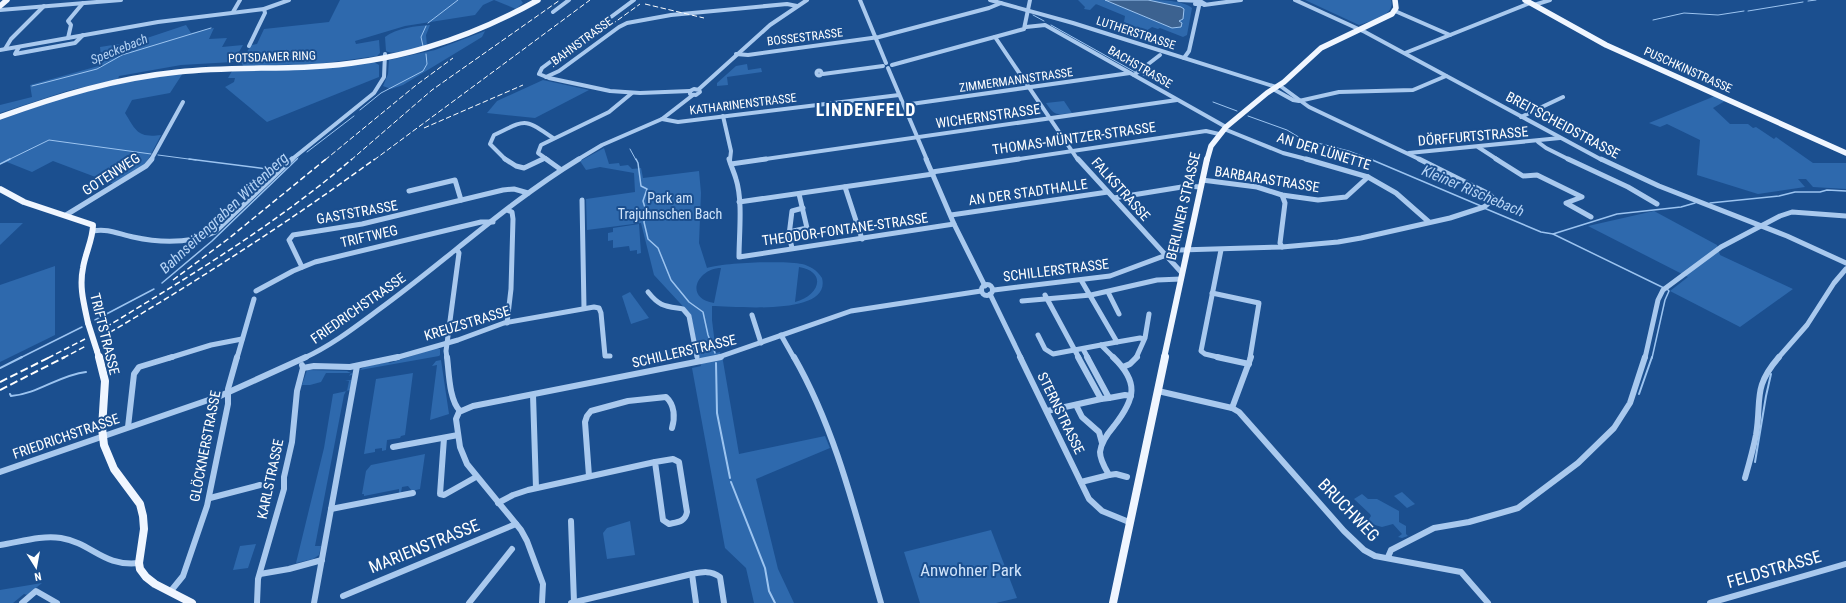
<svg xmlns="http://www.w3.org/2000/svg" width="1846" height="603" font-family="'Roboto Condensed',sans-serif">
  <rect width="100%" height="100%" fill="#1b4f8f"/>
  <g fill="#2e69ad" fill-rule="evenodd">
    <path d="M340 0H521L523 3 516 9 494 0 483 5 475 15 405 26 355 41 356 44 379 40 380 53 377 56 318 64 243 66 241 62 251 45 257 44 264 29 329 22Z"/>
    <path d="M1078 0H1105L1172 28 1180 19 1176 6 1148 0C1161 0 1182 0 1192 8L1187 35 1183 37 1160 28 1158 29 1152 27 1146 31 1126 23 1124 22 1125 16 1096 4 1097 3 1090 10 1084 9 1085 7Z"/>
    <path d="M1305 0H1391C1396 16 1370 21 1359 25Z"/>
    <path d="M186 25 191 33 214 28 209 39 227 38 222 47 243 45 233 62 181 65 119 76 118 79 67 91 0 113V105L32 97 30 85 102 65 100 47 138 41Z"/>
    <path d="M430 25 426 35 427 46C418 48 394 56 386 51L385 37C396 28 417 26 430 25Z"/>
    <path d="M485 31 482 37 403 85 391 89 383 86 388 74 389 60 435 50Z"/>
    <path d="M374 62 379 65V77L267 122 225 87 234 82 235 78H228L232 71Z"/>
    <path d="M747 64 748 70 761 68 762 72 727 77 728 85 717 86V83L736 66Z"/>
    <path d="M183 73 170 93 132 100 125 113C136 131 138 138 161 135L149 158 143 166 114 184 53 161 32 172 7 162 0 164V120L67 96 141 79Z"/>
    <path d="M543 80 589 90 535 118 487 113 497 101Z"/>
    <path d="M1715 96 1725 101 1713 108 1730 124H1748L1753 128 1756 127 1774 139 1776 137 1813 163H1846V189L1813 187 1806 179H1798L1805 187 1758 194 1697 175 1700 140 1667 124 1660 127 1649 123Z"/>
    <path d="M1064 101 1072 113C1056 115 1055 116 1046 103Z"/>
    <path d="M604 148 609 164 619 163 620 166 628 165 632 169 641 168 643 178 699 171 701 193 699 243 707 268C721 263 786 260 802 264 810 266 817 270 822 278 832 317 733 306 712 306V320L716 353 720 352 723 361 739 454 825 436 830 448 756 479 778 569 794 603H754L746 568 725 548 692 368 701 366 691 315 654 275 641 223 587 230 586 199 635 192 634 173 600 167 586 170 580 161ZM799 267C828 272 819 296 795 302ZM721 268 714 303C683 298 698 268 721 268Z"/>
    <path d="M1654 211 1717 245 1720 255 1793 289 1740 327 1670 291 1688 277 1588 226Z"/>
    <path d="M0 223H23L0 245Z"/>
    <path d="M639 224 641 253 637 254V250L630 251 629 246 613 248V240L608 241V233L613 232V228Z"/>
    <path d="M55 266V335L0 362V285Z"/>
    <path d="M630 292 649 318 631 324 622 296Z"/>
    <path d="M436 348 440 349V355L439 356 360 370C366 364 379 365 388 362L390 363Z"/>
    <path d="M441 360 449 414 430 420 437 365 432 366 436 361Z"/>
    <path d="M307 370 347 371 353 374 349 376 351 373H326L321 382 310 385H302Z"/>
    <path d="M413 373 405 435 401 436 400 438 387 440 386 450 382 451V448L375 449V452L364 454 376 379Z"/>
    <path d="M350 380H352L350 390 346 391 344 395 315 546H321L319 555 313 559 296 563 324 448 333 394 347 391 349 381H345Z"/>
    <path d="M425 454 420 489 412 491 408 486 402 487 401 493H399V489L364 496V494H362L366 471 371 465Z"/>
    <path d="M1402 492 1415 504 1407 508 1394 496Z"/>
    <path d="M1362 494 1368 499H1377L1399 511V522L1406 526V534L1408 536 1402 538 1398 537 1402 534 1393 524 1382 527 1371 524 1369 519 1371 516 1370 514 1354 499Z"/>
    <path d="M630 521 635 555 607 559 603 533 607 528Z"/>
    <path d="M991 530 1017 598 996 603H920L904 552Z"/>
    <path d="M256 544 248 568 233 570 240 546Z"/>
    <path d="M42 583 27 595 24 594 13 603H0V590Z"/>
  </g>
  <path fill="#3c6290" stroke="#9cc4f0" d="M1105 0H1148L1181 7 1184 9 1183 19 1179 21 1182 23 1181 27 1172 28Z"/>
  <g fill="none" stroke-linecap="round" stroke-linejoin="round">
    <g stroke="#9cc4f0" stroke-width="1">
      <path d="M1808 1 1816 0"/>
      <path d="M1748 11 1803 2"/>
      <path d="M1033 15 1044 21"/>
      <path d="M1653 20 1684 13 1718 15 1744 11"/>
      <path d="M428 23 458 0"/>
      <path d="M1051 25 1135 72"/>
      <path d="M423 46 421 37 426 26"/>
      <path d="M1143 75 1157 80"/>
      <path d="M32 86 97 69 122 55 211 28"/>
      <path d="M1213 102 1237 111"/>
      <path d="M360 110 381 93 423 71 427 64 426 54"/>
      <path d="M1248 116 1287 130 1302 139 1349 151 1373 160"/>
      <path d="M630 149 636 160"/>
      <path d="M307 152 354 116"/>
      <path d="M158 155 196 160"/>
      <path d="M8 160 49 140 151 154"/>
      <path d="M296 160 298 158"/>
    </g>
    <g stroke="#9cc4f0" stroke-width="1.5">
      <path d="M189 159 275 170"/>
      <path d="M636 159 638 163 641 186 647 189 643 201 646 211 644 222 648 239 658 248 671 280 689 302 703 312 708 335 715 353"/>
      <path d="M1370 159 1481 206"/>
      <path d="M0 164 10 159"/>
      <path d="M1710 203 1779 196 1795 192H1820L1827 190 1846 191"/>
      <path d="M1484 208 1541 232 1553 234 1617 214 1681 207 1695 203"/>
      <path d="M1553 234 1664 288"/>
      <path d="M162 283 212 241 297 159"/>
      <path d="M95 320 154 289"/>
      <path d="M20 358 82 327"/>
      <path d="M1652 358 1665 300 1669 291 1667 289"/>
    </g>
    <g stroke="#9cc4f0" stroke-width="2">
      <path d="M716 363 717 413 730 478"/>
      <path d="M0 368 22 357"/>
      <path d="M10 394 11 396C38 394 59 375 86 372"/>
      <path d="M1639 394 1652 357"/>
      <path d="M1755 462 1766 396 1771 374"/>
      <path d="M731 482 765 568 769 591 775 603"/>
    </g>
    <g stroke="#a9c9ee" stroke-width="4">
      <path d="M634 0 542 68 539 74 549 78 610 91 640 93 690 91"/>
      <path d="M860 0 886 63"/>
      <path d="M990 0 1073 23 1276 87"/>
      <path d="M1179 0 1200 1 1205 4H1195L1196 2"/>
      <path d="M1295 0 1365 32 1602 160"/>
      <path d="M1204 5 1241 0"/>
      <path d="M1534 5 1550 0"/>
      <path d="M0 10 121 0"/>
      <path d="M1395 11 1450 35"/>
      <path d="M233 12 240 0"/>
      <path d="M553 12 569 0"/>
      <path d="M1026 27 1045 25 1226 127"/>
      <path d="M995 37 1078 160"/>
      <path d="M68 38 71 25 68 21 83 3"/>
      <path d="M249 46 265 13 264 9"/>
      <path d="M19 47 15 54 75 43 83 35"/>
      <path d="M5 49 11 39 44 6"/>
      <path d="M0 50 158 22 264 9 289 0"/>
      <path d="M1405 53 1530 3"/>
      <path d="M736 54 748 55 879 37 989 8 1001 3"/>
      <path d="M1184 58 1189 51 1199 6"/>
      <path d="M892 65 1024 29 1030 0"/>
      <path d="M888 68 927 160"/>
      <circle cx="819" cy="73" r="2.5"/>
      <path d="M823 74 883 66"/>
      <path d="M1134 75 1160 55"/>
      <path d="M546 77 559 71 619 27 627 23 671 15 787 4 797 6"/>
      <path d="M1279 85 1309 107 1421 160"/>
      <path d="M694 89 699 90 700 92 696 95 690 94V91Z"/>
      <path d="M699 89 770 25 807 0"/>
      <path d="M1273 89 1293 100 1299 101 1339 92 1413 90 1446 76"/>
      <path d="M904 105 1130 73"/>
      <path d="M723 116 731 151 730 160"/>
      <path d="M1521 117 1563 97"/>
      <path d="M662 119 678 122 899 95"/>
      <path d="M1224 129 1283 153 1310 160"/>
      <path d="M1538 142 1546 148 1570 160"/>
      <path d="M1478 147 1498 160"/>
      <path d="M1409 153 1560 138"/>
      <path d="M151 160 183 102"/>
      <path d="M291 160 374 93 384 77 385 54"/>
      <path d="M506 160 490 144 494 135C526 120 523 117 553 138"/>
      <path d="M541 160 545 158"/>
      <path d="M548 160 538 153 541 145 609 112 632 93"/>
      <path d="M577 160 602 145 662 119 693 95"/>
      <path d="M759 160 1177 100"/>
      <path d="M1013 160 1206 131 1219 134"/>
    </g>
    <g stroke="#a9c9ee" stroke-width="5">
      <path d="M505 159 516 166 524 168 543 159"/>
      <path d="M546 159 560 169"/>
      <path d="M729 159C731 166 734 172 736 179 743 201 739 234 739 257L954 224"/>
      <path d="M926 159 954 224 985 286"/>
      <path d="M1078 159 1182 273"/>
      <path d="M1306 159 1368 177 1396 193 1429 222"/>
      <path d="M1496 159 1523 176 1537 175 1582 197 1566 203 1591 217"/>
      <path d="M1568 159 1628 187 1657 204"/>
      <path d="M1601 159 1659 186 1787 236 1846 263"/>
      <path d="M731 164 766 159"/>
      <path d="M932 172 1019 159"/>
      <path d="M1202 180 1257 187 1282 195 1318 200 1346 197 1368 177"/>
      <path d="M845 187 862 239"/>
      <path d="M409 191 455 180 461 200"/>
      <path d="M1282 195 1285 203 1280 243 1282 247"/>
      <path d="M1114 198 1188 186 1200 187"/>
      <path d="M582 200 584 308"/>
      <path d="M739 202 933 174"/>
      <path d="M507 210 512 212 513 219 511 289 507 323"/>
      <path d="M66 215 146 166 152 159"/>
      <path d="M951 215 1108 192"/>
      <path d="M93 231C107 228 119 234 133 237 160 243 189 244 215 232L292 159"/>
      <path d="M789 232 807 228 799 194"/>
      <path d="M792 248 789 235 792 211 803 208"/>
      <path d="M1221 250 1201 351 1205 354 1222 358"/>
      <path d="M302 267 289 240 293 235 362 224 503 190 514 189 528 193"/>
      <circle cx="987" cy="290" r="5.5"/>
      <path d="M994 290 1110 276 1180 250 1282 247 1338 242 1361 238 1450 218 1484 207 1494 199 1489 194 1419 159"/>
      <path d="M256 291 293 271 315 262 481 222H493"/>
      <path d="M648 292C660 307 665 306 683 309L689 316 697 357"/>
      <path d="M1108 292 1119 314"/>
      <path d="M1212 293 1259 303 1250 358"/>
      <path d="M990 294 1021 358"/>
      <path d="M1045 295 1079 358"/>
      <path d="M1022 301 1091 295 1157 280 1181 279"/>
      <path d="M752 315 761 343"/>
      <path d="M781 335 794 358"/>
      <path d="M1038 335 1045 349 1053 354 1117 342 1081 280"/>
      <path d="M1117 342 1140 338 1144 339"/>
      <path d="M1101 345 1114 358"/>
      <path d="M1083 349 1088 358"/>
      <path d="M169 358 211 345 242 339"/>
      <path d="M237 358 254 299"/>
      <path d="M304 358C333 345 359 324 385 305 450 257 510 201 579 159"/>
      <path d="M395 358 458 340 504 323 594 307 599 308 601 313 605 356H610"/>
      <path d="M447 358 446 351 459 253 457 250"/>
      <path d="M716 358 851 311 981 291"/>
      <path d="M1136 358 1145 338 1149 314"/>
      <path d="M1645 358 1658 300 1663 290 1721 247 1780 216 1792 212 1846 216"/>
      <path d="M1778 358 1807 325 1834 283 1846 269"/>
    </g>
    <g stroke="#a9c9ee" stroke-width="6">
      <path d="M447 357C449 372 449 400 460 411"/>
      <path d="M794 357C837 432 857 520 881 603"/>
      <path d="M1020 357 1089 499 1102 511 1129 522"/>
      <path d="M1087 357 1109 398 1101 399"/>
      <path d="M1217 357 1249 364"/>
      <path d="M1123 367 1130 364 1137 357"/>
      <path d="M303 368 314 366 350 367 398 357"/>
      <path d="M1158 391 1232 408 1239 412 1344 531 1364 550 1375 556 1461 572 1488 603"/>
      <path d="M533 395 536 488"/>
      <path d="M1109 398 1125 395 1131 396"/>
      <path d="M1076 405 1082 417 1099 432 1102 443"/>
      <path d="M1232 408 1251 357"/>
      <path d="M1047 411 1101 399 1078 357"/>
      <path d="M128 427 134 374 139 367 172 357"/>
      <path d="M444 438 440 494 444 495 476 477"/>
      <path d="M393 447 458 435"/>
      <path d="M673 459 679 462 687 512C685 522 678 522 669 524L663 520 655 462Z"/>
      <path d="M0 472 220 396 306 357"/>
      <path d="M1109 475 1116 474 1127 477"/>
      <path d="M589 476 585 422 587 416 591 411 628 401 666 397C675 405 675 418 672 428"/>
      <path d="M1745 478C1749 464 1753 450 1756 435 1762 400 1752 388 1779 357"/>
      <path d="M1081 482 1109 475C1105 468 1100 460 1100 452 1101 442 1108 433 1114 426 1136 398 1139 382 1113 357"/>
      <path d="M210 498 260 485"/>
      <path d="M498 503 513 495 528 490 655 462"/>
      <path d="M331 509 413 493"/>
      <path d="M571 521 574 602"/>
      <path d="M0 545C20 542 41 535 61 538 92 543 103 567 139 563"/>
      <path d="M1388 557 1391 550 1434 528 1469 522 1518 508 1578 463 1614 428 1630 403 1645 357"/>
      <path d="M260 574 289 569 322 560"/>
      <path d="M170 592 183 576 207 506 228 404V389L237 357"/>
      <path d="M343 596 516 524"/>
      <path d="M22 603 36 591 57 603"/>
      <path d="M257 603 258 579 284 489V477L292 442 297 391 303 368 302 365"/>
      <path d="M314 603 357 366"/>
      <path d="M469 603 512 549"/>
      <path d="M542 603 543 584 527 541 521 530 467 464 460 447 456 419 459 412 473 406 721 357"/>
      <path d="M571 603 692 574"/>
      <path d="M696 603 692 574C702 572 711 570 720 577L724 603"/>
      <path d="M1710 603 1846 564"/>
    </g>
    <g stroke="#f0f6ff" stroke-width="5.5">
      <path d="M1525 0 1606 45 1846 153"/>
      <path d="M0 6 7 0"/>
      <path d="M0 117C58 96 117 78 178 72 222 67 265 69 308 67 392 63 465 41 538 0"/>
      <path d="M1207 160 1211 146 1226 127 1267 93 1284 82 1321 48 1392 14 1396 8 1395 0"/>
    </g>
    <g stroke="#f0f6ff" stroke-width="6">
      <path d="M0 189 24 202 93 225C93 239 85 254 83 268 79 287 84 304 88 323"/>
      <path d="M97 351 99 358"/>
      <path d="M1164 358 1207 159"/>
    </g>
    <g stroke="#f0f6ff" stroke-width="8">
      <path d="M99 357 105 381 102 428 104 445 114 469 140 504 143 516 144 529 139 563 140 569 146 577 155 584 192 603"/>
      <path d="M1113 603 1165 357"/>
    </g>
    <g stroke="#fff" stroke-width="1" stroke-dasharray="5.5 2.5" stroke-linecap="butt">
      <path d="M645 4 704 18"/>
      <path d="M553 67 640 4"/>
      <path d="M424 128 523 85"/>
      <path d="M325 160 415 86 453 58"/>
      <path d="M351 160 432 90 560 0"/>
      <path d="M374 160 590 0"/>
    </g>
    <g stroke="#fff" stroke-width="1.5" stroke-dasharray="6 3" stroke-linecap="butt">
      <path d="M173 280 228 239 326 159"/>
      <path d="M98 332C185 279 274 226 352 159"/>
      <path d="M102 337C196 282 287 223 375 159"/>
      <path d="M48 358 85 339"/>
      <path d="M63 358 86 346"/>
    </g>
    <g stroke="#fff" stroke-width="2" stroke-dasharray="8 3.5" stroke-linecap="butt">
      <path d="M0 382 50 357"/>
      <path d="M0 390 65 357"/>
    </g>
    <path stroke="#f0f6ff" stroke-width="6" d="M88 323 97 351"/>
  </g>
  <g text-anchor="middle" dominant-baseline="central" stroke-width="4" stroke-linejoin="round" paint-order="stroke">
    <g font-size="12" fill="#fff" stroke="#1b4f8f">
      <text transform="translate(1136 33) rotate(18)">LUTHERSTRASSE</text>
      <text transform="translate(805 37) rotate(-7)">BOSSESTRASSE</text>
      <text transform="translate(582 41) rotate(-36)">BAHNSTRASSE</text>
      <text transform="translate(272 57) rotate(-2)">POTSDAMER RING</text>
      <text transform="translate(1140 67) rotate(30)">BACHSTRASSE</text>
      <text transform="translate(1688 70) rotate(24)">PUSCHKINSTRASSE</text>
      <text transform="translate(1016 80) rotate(-8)">ZIMMERMANNSTRASSE</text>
      <text transform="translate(743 104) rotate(-7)">KATHARINENSTRASSE</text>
    </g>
    <g font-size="13" font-style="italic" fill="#b5d3f5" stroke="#1b4f8f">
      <text transform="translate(119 49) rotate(-22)">Speckebach</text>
    </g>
    <g font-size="14" fill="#fff" stroke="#1b4f8f">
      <text transform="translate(988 116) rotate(-8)">WICHERNSTRASSE</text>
      <text transform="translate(1563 125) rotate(28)">BREITSCHEIDSTRASSE</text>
      <text transform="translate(1473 136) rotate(-5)">DÖRFFURTSTRASSE</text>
      <text transform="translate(1074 138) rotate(-8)">THOMAS-MÜNTZER-STRASSE</text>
      <text transform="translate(1324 151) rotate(17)">AN DER LÜNETTE</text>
      <text transform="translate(111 174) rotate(-33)">GOTENWEG</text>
      <text transform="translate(1267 179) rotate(9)">BARBARASTRASSE</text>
      <text transform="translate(1121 189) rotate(48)">FALKSTRASSE</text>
      <text transform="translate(1028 192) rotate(-8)">AN DER STADTHALLE</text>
      <text transform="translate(1183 206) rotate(-77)">BERLINER STRASSE</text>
      <text transform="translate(357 212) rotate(-10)">GASTSTRASSE</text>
      <text transform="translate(845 229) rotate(-8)">THEODOR-FONTANE-STRASSE</text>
      <text transform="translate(369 236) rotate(-13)">TRIFTWEG</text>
      <text transform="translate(1056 270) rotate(-7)">SCHILLERSTRASSE</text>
      <text transform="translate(358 308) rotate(-35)">FRIEDRICHSTRASSE</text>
      <text transform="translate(467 323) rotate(-17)">KREUZSTRASSE</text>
      <text transform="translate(105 334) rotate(76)">TRIFTSTRASSE</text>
      <text transform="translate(684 351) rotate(-13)">SCHILLERSTRASSE</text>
      <text transform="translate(1061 413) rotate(64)">STERNSTRASSE</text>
      <text transform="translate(66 436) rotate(-19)">FRIEDRICHSTRASSE</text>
      <text transform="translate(205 446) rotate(-79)">GLÖCKNERSTRASSE</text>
      <text transform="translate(270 479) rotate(-78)">KARLSTRASSE</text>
    </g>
    <g font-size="14" fill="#cfe3fa" stroke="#1b4f8f">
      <text x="670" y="198">Park am<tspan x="670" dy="16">Trajuhnschen Bach</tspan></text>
    </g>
    <g font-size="15" font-style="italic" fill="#b5d3f5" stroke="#1b4f8f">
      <text transform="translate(1473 191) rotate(23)">Kleiner Rischebach</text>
      <text transform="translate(224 213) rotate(-43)">Bahnseitengraben Wittenberg</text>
    </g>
    <g font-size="17" fill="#fff" stroke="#1b4f8f">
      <text transform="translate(1349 510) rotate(46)">BRUCHWEG</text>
      <text transform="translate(424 546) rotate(-22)">MARIENSTRASSE</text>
      <text transform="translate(1774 569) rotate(-16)">FELDSTRASSE</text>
    </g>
    <g font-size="17" fill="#cfe3fa" stroke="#1b4f8f">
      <text x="971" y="570">Anwohner Park</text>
    </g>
    <g font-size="18" font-weight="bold" letter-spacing="1" fill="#fff" stroke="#1b4f8f">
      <text x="866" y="109">LINDENFELD</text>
    </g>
  </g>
  <g transform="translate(36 567) rotate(169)" stroke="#1b4f8f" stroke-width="3" paint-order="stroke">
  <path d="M0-3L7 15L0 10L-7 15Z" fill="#ffffff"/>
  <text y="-6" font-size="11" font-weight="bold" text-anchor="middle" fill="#ffffff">N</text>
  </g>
</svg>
